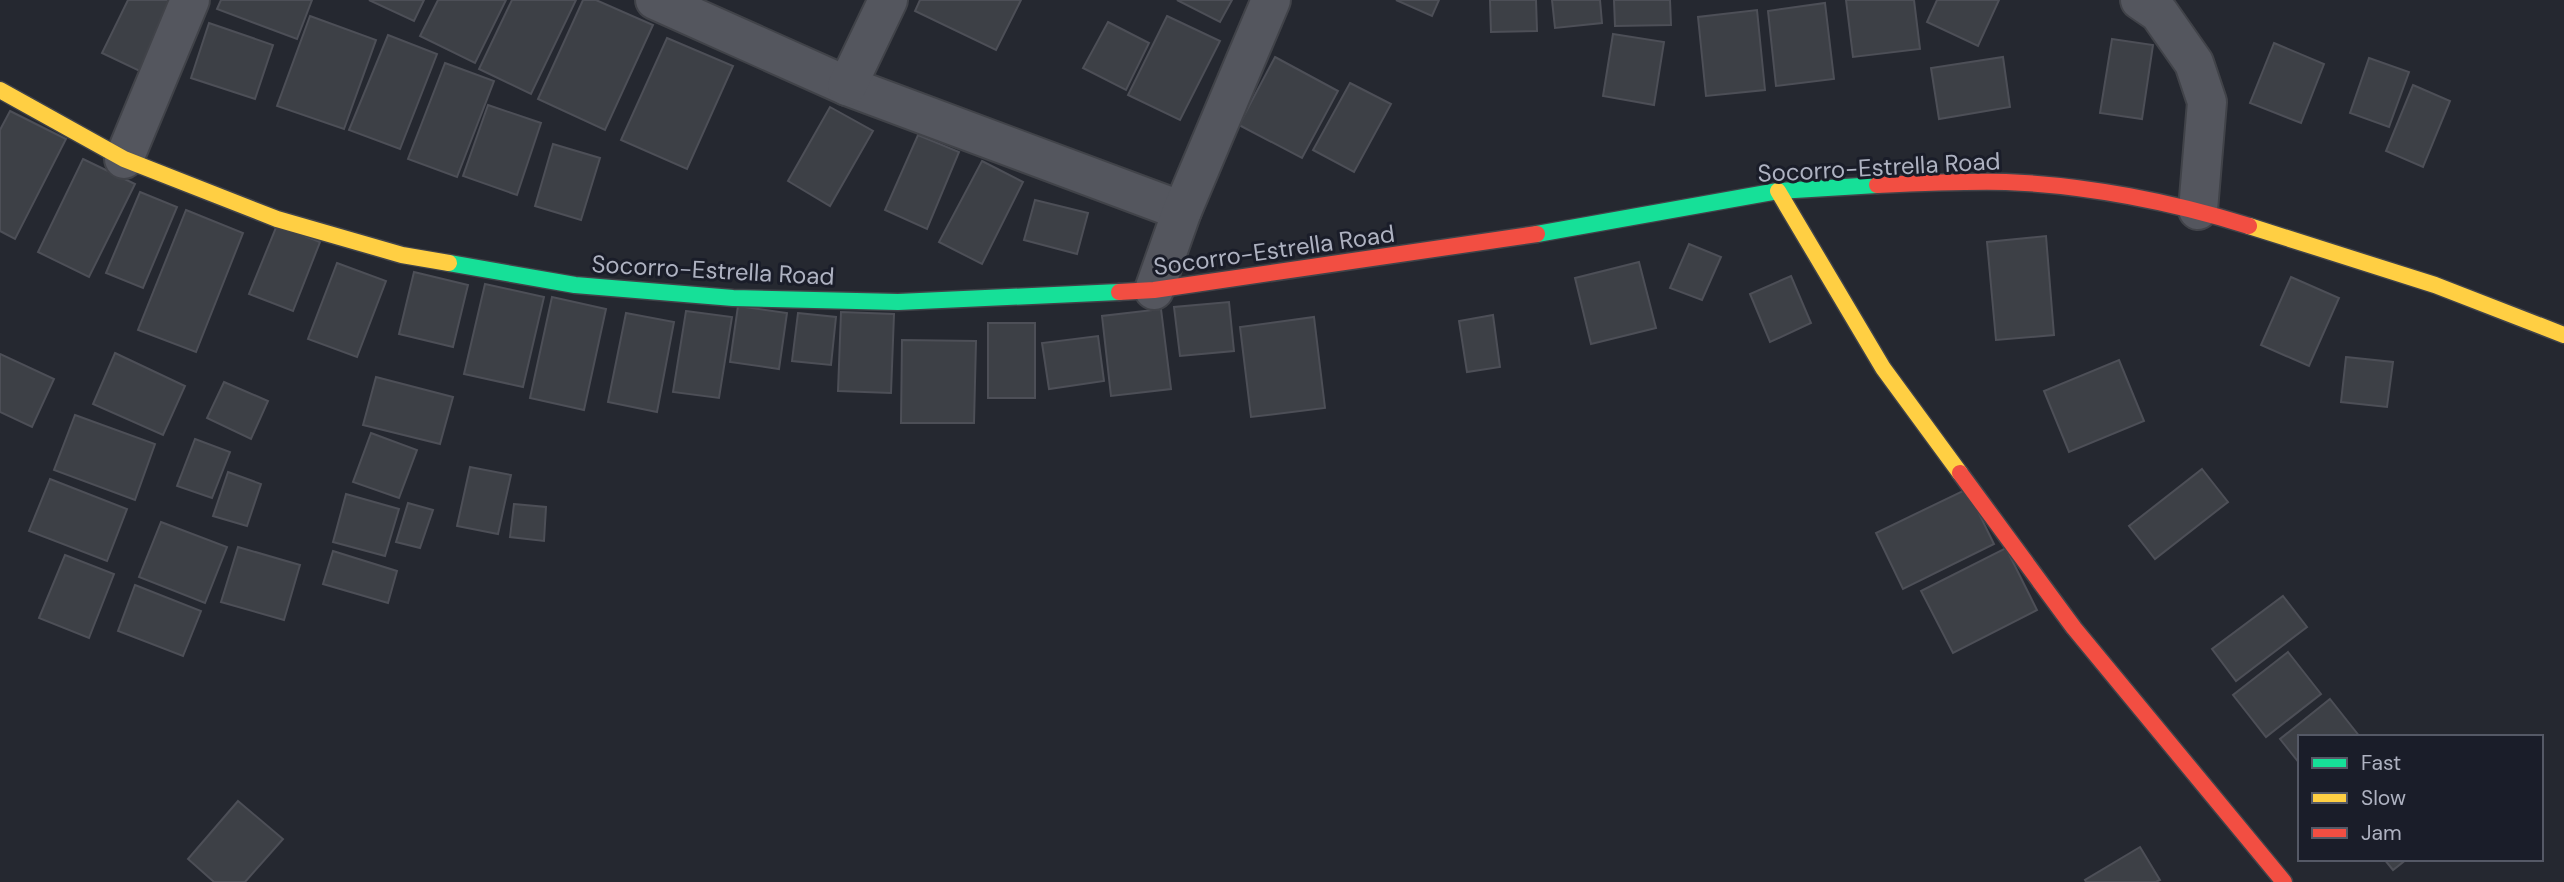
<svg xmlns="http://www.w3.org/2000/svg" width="2564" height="882" font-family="'DM Sans',sans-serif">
  <rect width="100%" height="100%" fill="#252830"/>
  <g fill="#3d4046" stroke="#4d4f57" stroke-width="2">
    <path d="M128 0H182L146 74 102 53Z"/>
    <path d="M221 0H312L297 39 217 9Z"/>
    <path d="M369 0H424L414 21Z"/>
    <path d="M438 0H506L475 63 420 36Z"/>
    <path d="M512 0H576L531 94 479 69Z"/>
    <path d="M583 0H596L653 25 605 130 538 99Z"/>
    <path d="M920 0H1021L996 50 915 11Z"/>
    <path d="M1177 0H1232L1220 22Z"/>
    <path d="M1396 0H1439L1432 16Z"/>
    <path d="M1490 0H1536L1537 31 1491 32Z"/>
    <path d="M1552 0H1600L1602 23 1555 28Z"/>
    <path d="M1614 0H1670L1671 25 1615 26Z"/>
    <path d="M1846 0H1914L1920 49 1853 57Z"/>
    <path d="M1937 0H1999L1978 46 1927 22Z"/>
    <path d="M1825 3 1834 79 1776 86 1768 11Z"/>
    <path d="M1757 10 1765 90 1706 96 1698 17Z"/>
    <path d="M310 16 376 40 344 129 277 106Z"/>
    <path d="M1167 16 1220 41 1180 120 1128 95Z"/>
    <path d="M1108 22 1149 43 1126 90 1083 68Z"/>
    <path d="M209 23 273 45 255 99 191 78Z"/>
    <path d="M1613 34 1664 42 1654 105 1603 96Z"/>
    <path d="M388 35 437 54 400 149 349 130Z"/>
    <path d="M667 38 733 66 687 169 621 140Z"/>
    <path d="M2112 39 2153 45 2142 119 2100 113Z"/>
    <path d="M2274 43 2324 64 2301 123 2250 103Z"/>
    <path d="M1275 57 1338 91 1302 158 1239 125Z"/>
    <path d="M2003 57 2010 107 1939 119 1931 68Z"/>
    <path d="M2369 58 2409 72 2389 127 2350 113Z"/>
    <path d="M445 63 494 81 457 177 408 159Z"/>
    <path d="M1350 83 1391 104 1354 172 1313 150Z"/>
    <path d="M2413 85 2450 101 2423 167 2386 151Z"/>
    <path d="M488 105 541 123 517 195 463 176Z"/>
    <path d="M830 107 873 131 830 206 788 181Z"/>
    <path d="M10 111 66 139 15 239 0 231V130Z"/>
    <path d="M918 135 959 152 927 229 885 210Z"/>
    <path d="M553 144 600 158 581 220 535 206Z"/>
    <path d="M83 159 135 184 89 277 38 252Z"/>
    <path d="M982 161 1023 182 982 264 939 242Z"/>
    <path d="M140 192 177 207 143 288 106 273Z"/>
    <path d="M1035 200 1088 213 1077 254 1024 240Z"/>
    <path d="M186 210 243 233 196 352 138 330Z"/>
    <path d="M277 225 320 242 293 311 249 294Z"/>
    <path d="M2046 236 2054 335 1996 340 1987 242Z"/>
    <path d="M1689 244 1721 257 1702 300 1670 288Z"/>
    <path d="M1639 262 1656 328 1591 344 1575 278Z"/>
    <path d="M337 263 386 281 357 357 308 339Z"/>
    <path d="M414 272 468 285 453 347 399 334Z"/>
    <path d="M1791 276 1811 323 1770 342 1750 294Z"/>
    <path d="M2291 277 2339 298 2309 366 2261 345Z"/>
    <path d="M485 284 544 297 523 387 464 374Z"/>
    <path d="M552 297 606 309 584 410 530 398Z"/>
    <path d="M1229 302 1234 351 1180 356 1174 307Z"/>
    <path d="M738 306 787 313 779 369 730 362Z"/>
    <path d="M1161 309 1171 389 1111 396 1102 316Z"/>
    <path d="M686 311 732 317 719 398 673 392Z"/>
    <path d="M841 312 894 314 891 393 838 391Z"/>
    <path d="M626 313 674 322 657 412 608 402Z"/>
    <path d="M798 313 836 317 831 365 792 361Z"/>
    <path d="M1493 315 1500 367 1467 372 1459 321Z"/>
    <path d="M1314 317 1325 408 1251 417 1240 327Z"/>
    <rect x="988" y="323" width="47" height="75"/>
    <path d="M1098 336 1104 381 1049 389 1042 343Z"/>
    <path d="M902 340 976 341 974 423H901Z"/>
    <path d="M115 353 185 386 163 435 93 404Z"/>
    <path d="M0 354 54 379 32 427 0 412Z"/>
    <path d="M2346 357 2393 362 2387 407 2341 402Z"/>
    <path d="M2119 360 2144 421 2069 452 2044 391Z"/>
    <path d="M376 377 453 397 440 444 363 425Z"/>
    <path d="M224 382 268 401 251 439 207 418Z"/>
    <path d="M75 415 155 444 135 500 54 470Z"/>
    <path d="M371 433 417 450 399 498 353 482Z"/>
    <path d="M195 439 230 452 212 498 177 486Z"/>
    <path d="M470 467 511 475 498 534 457 526Z"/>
    <path d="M2202 469 2228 502 2155 559 2129 526Z"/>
    <path d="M228 472 261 484 247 526 213 516Z"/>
    <path d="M50 479 127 509 107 561 29 531Z"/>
    <path d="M1967 489 1994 544 1903 589 1876 533Z"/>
    <path d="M346 494 399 509 385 556 333 542Z"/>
    <path d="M408 503 433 510 420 548 396 542Z"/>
    <path d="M514 504 546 507 544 541 510 537Z"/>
    <path d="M161 522 227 547 205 603 139 577Z"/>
    <path d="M238 547 300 565 284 620 221 602Z"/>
    <path d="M2006 548 2037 610 1953 653 1921 591Z"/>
    <path d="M333 551 397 571 388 603 323 584Z"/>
    <path d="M65 555 114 574 89 638 39 618Z"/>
    <path d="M135 585 201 611 183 656 118 631Z"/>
    <path d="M2283 596 2307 627 2236 681 2212 649Z"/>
    <path d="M2288 652 2321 694 2266 737 2233 695Z"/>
    <path d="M2330 699 2360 737H2300V764L2280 739Z"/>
    <path d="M238 801 283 839 245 882H214L188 859Z"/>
    <path d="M2140 847 2160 880 2156 882H2086L2085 880Z"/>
    <path d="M2384 859H2407L2393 870Z"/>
  </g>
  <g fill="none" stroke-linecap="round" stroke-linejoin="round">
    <defs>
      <g id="street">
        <path d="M655 0 847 86 1182 211"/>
        <path d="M2140 0 2159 13 2194 63 2207 102 2198 210"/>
        <path d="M847 86 888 0"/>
        <path d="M124 159 190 0"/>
        <path d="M1154 290 1182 211 1271 0"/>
      </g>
      <g id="fast">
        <path d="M1537 234 1778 191 1877 185"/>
        <path d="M449 263 575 285 733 298 898 302 1119 292"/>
      </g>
      <g id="slow">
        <path d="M0 90 124 159 277 219 402 255 449 263"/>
        <path d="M1778 191 1883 368 1960 473"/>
        <path d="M2249 226 2435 285 2564 335"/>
      </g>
      <g id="jam">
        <path d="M1877 185C1920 183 1964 181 2006 182 2086 185 2173 202 2249 226"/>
        <path d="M1119 292 1154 290 1537 234"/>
        <path d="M1960 473 2074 628 2284 882"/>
      </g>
    </defs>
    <use href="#street" stroke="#414349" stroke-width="42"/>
    <use href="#fast" stroke="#414349" stroke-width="19"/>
    <use href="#slow" stroke="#414349" stroke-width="19"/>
    <use href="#jam" stroke="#414349" stroke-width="19"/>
    <use href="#street" stroke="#54565e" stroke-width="38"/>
    <use href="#fast" stroke="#16e098" stroke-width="16"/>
    <use href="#slow" stroke="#ffcf43" stroke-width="16"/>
    <use href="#jam" stroke="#f24e42" stroke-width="16"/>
  </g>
  <g text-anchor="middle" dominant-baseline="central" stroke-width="6" stroke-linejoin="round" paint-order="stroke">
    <g font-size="24" fill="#aeb2c1" stroke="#1a1d29">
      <text transform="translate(1879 167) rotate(-3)">Socorro-Estrella Road</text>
      <text transform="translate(1274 250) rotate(-8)">Socorro-Estrella Road</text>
      <text transform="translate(713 270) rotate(3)">Socorro-Estrella Road</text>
    </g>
  </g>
  <rect x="2298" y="735" width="245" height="126" fill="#1a1d29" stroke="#555966" stroke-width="2"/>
  <rect x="2312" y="758" width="35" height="10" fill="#16e098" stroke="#555966" stroke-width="2"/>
  <text x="2361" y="770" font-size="21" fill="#aeb2c1">Fast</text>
  <rect x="2312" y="793" width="35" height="10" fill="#ffcf43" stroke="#555966" stroke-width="2"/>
  <text x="2361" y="805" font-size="21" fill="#aeb2c1">Slow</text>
  <rect x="2312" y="828" width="35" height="10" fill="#f24e42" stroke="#555966" stroke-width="2"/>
  <text x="2361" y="840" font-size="21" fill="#aeb2c1">Jam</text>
</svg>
